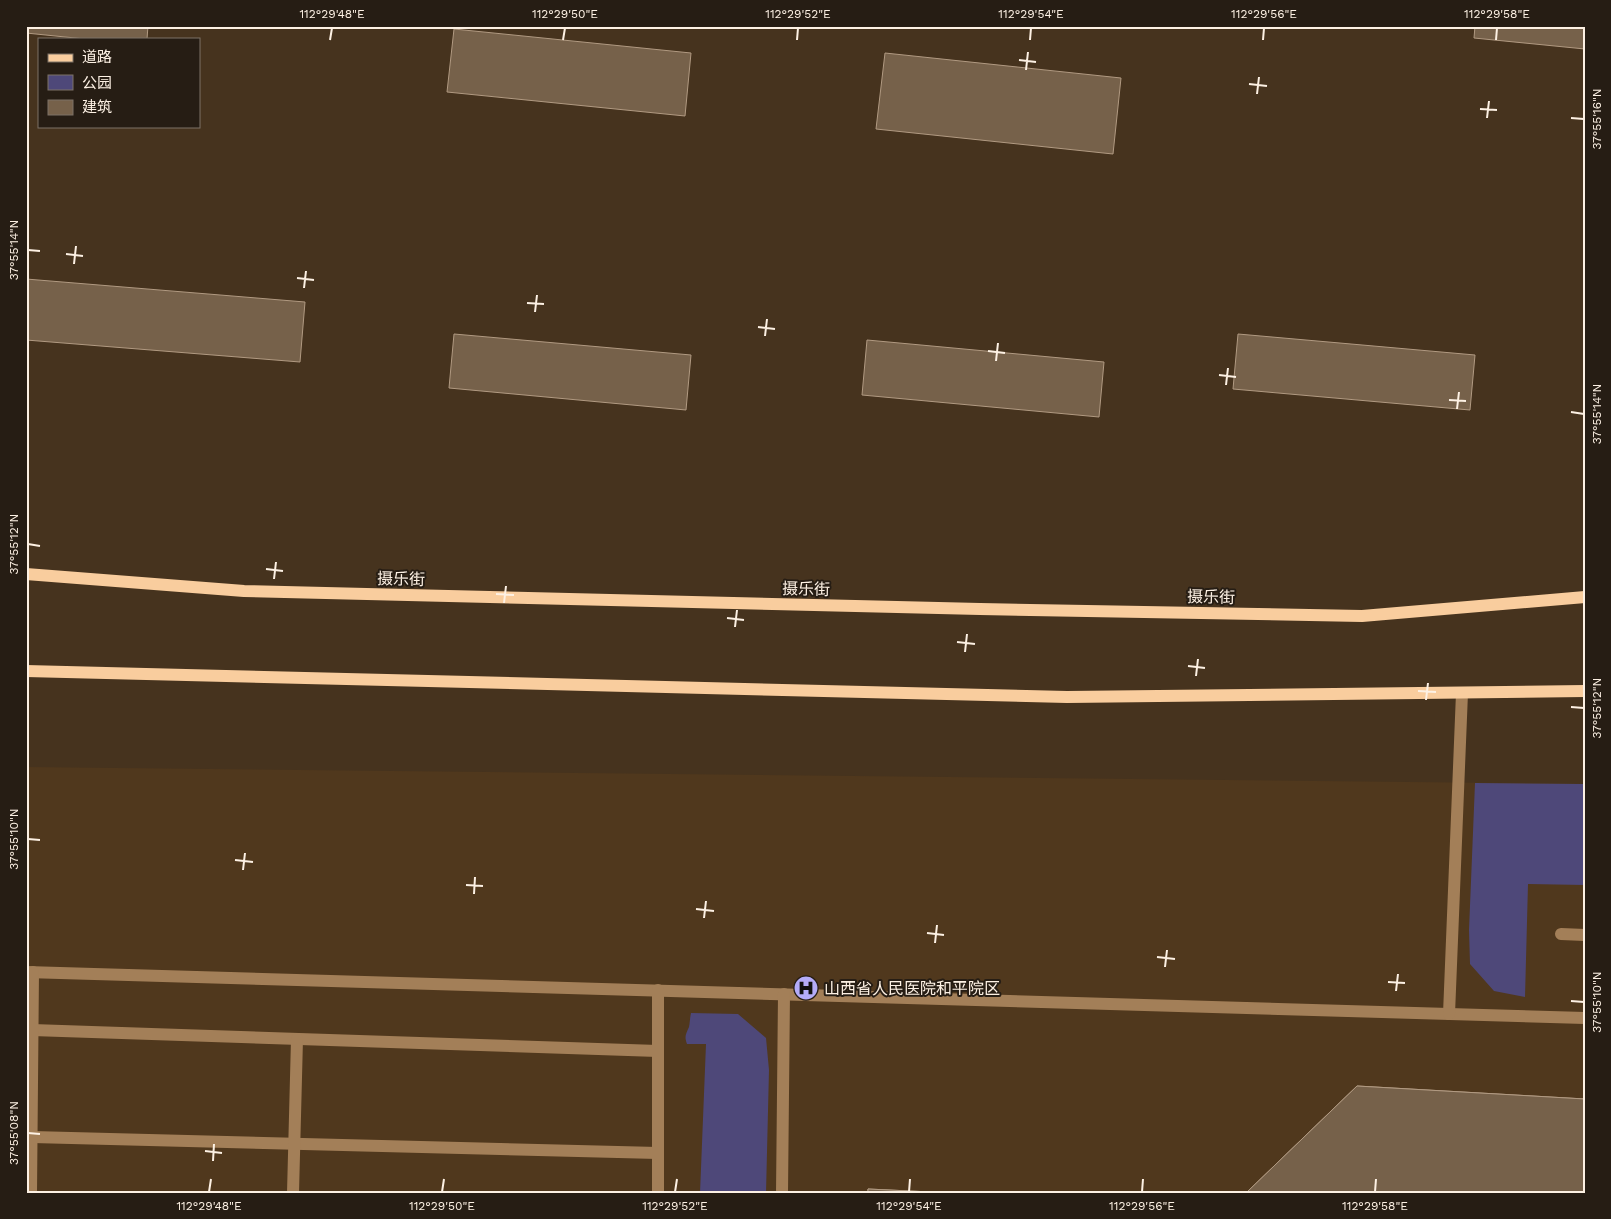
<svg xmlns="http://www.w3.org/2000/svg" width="1611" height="1219" font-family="'Work Sans','Noto Sans SC',sans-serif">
  <rect width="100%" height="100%" fill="#46331e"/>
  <path fill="#50381d" d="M26 767 1585 784V1193H26Z"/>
  <g fill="#4e4879">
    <path d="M1475 783 1585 784V885L1528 884 1525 997 1494 991 1470 964 1469 930Z"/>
    <path d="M691 1013 738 1014 766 1038 769 1070 766 1193H700L706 1044H687C684 1036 686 1034 689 1027 690 1022 690 1017 691 1013Z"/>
  </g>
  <g fill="#76614a" stroke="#b19a82">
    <path d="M26 26H148L147 39H85L26 33Z"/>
    <path d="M1475 26H1585V49L1474 38Z"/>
    <path d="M454 29 691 53 685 116 447 92Z"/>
    <path d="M885 53 1121 78 1113 154 876 129Z"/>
    <path d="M26 279 305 302 300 362 26 340Z"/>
    <path d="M454 334 691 355 686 410 449 388Z"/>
    <path d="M1238 334 1475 355 1470 410 1233 389Z"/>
    <path d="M867 340 1104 362 1099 417 862 395Z"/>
    <path d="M1357 1086 1585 1099V1193H1246Z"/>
    <path d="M1357 1086 1585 1099V1193H1246Z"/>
    <path d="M868 1189 952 1193H868Z"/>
    <path d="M868 1189 952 1193H868Z"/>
  </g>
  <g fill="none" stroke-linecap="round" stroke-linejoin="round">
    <g stroke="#a37f58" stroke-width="12">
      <path d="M1561 934 1585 935"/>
      <path d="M26 972 1585 1018"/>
      <path d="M1449 1014 1462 693"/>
      <path d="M32 1030 658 1051"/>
      <path d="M32 1137 658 1153"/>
      <path d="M31 1193 33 972"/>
      <path d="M293 1193 297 1039"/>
      <path d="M658 1193V990"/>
      <path d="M782 1193 784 994"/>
    </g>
    <g stroke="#f9cd9e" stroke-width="12">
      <path d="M26 574 244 591 980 609 1362 616 1585 597"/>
      <path d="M26 671 1067 697 1585 691"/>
    </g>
  </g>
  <path fill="none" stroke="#fdf1e4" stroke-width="2" d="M330 40 332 28M563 40 565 28M797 40 798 28M1030 40 1031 28M1263 40 1264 28M1496 40 1497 28M1019 60 1036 62M1026 70 1028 52M1249 84 1267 86M1257 94 1259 77M1480 109 1497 110M1487 118 1489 101M1571 118 1584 119M28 250 40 251M66 254 83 256M74 264 76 246M297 278 314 280M304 288 306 271M527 303 544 304M535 312 537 295M758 327 775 329M765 336 767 319M988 351 1005 353M996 361 998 343M1219 375 1236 377M1226 385 1228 368M1449 400 1466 401M1457 409 1459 392M1571 412 1584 414M28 544 40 546M266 569 283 571M274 579 276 562M496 594 514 595M504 603 506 586M727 618 744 620M735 627 737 610M957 642 975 644M965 652 967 634M1188 666 1205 668M1196 676 1198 659M1418 691 1436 692M1426 700 1428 683M1571 707 1584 708M28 839 40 840M235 860 253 862M243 870 245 853M466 885 483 886M474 894 475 877M696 909 714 911M704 918 706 901M927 933 944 935M935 943 937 925M1157 957 1175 959M1165 967 1167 950M1388 982 1405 983M1396 991 1398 974M1571 1001 1584 1002M28 1133 40 1134M205 1151 222 1153M213 1161 214 1144M209 1192 211 1179M442 1192 444 1179M675 1192 677 1179M909 1192 910 1179M1142 1192 1143 1179M1375 1192 1376 1179"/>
  <defs>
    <symbol id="hospital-disc" viewBox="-11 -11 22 22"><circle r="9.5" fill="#b4acf9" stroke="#261d14"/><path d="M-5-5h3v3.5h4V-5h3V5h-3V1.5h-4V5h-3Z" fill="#111"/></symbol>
  </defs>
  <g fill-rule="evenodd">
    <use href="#hospital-disc" x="792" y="974" width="28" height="28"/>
  </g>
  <g text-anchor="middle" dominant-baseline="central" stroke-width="4" stroke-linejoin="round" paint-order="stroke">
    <g font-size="16" fill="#fdf1e4" stroke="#261d14">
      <text transform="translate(401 579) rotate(1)">摄乐街</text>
      <text transform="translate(806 589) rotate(1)">摄乐街</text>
      <text transform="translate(1211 597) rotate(1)">摄乐街</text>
    </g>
    <g font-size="16" fill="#fdf1e4" stroke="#261d14" text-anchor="start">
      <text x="824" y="988">山西省人民医院和平院区</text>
    </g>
  </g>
  <rect width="1611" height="1219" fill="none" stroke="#261d14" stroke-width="55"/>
  <rect x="38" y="38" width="162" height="90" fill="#261d14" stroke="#7c7267"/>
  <rect x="48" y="54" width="25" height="8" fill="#f9cd9e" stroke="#7c7267"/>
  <text x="82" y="62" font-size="15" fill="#fdf1e4">道路</text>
  <rect x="48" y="75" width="25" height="15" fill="#4e4879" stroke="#7c7267"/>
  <text x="82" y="88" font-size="15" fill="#fdf1e4">公园</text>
  <rect x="48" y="100" width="25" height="15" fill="#76614a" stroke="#7c7267"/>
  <text x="82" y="112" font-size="15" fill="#fdf1e4">建筑</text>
  <rect x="28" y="28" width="1556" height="1164" fill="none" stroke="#fdf1e4" stroke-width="2"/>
  <g font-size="12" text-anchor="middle" fill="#fdf1e4">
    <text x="332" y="18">112°29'48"E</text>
    <text x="565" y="18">112°29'50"E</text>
    <text x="798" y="18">112°29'52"E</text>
    <text x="1031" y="18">112°29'54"E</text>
    <text x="1264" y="18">112°29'56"E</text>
    <text x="1497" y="18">112°29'58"E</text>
    <text transform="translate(1597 119) rotate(-90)" y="4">37°55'16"N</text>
    <text transform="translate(14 250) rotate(-90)" y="4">37°55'14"N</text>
    <text transform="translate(1597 414) rotate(-90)" y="4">37°55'14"N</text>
    <text transform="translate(14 544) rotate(-90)" y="4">37°55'12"N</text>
    <text transform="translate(1597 708) rotate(-90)" y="4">37°55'12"N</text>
    <text transform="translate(14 839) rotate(-90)" y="4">37°55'10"N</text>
    <text transform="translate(1597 1002) rotate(-90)" y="4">37°55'10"N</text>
    <text transform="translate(14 1133) rotate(-90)" y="4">37°55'08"N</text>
    <text x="209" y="1210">112°29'48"E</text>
    <text x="442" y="1210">112°29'50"E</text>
    <text x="675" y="1210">112°29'52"E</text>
    <text x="909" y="1210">112°29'54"E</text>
    <text x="1142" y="1210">112°29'56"E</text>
    <text x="1375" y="1210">112°29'58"E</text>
  </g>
</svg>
